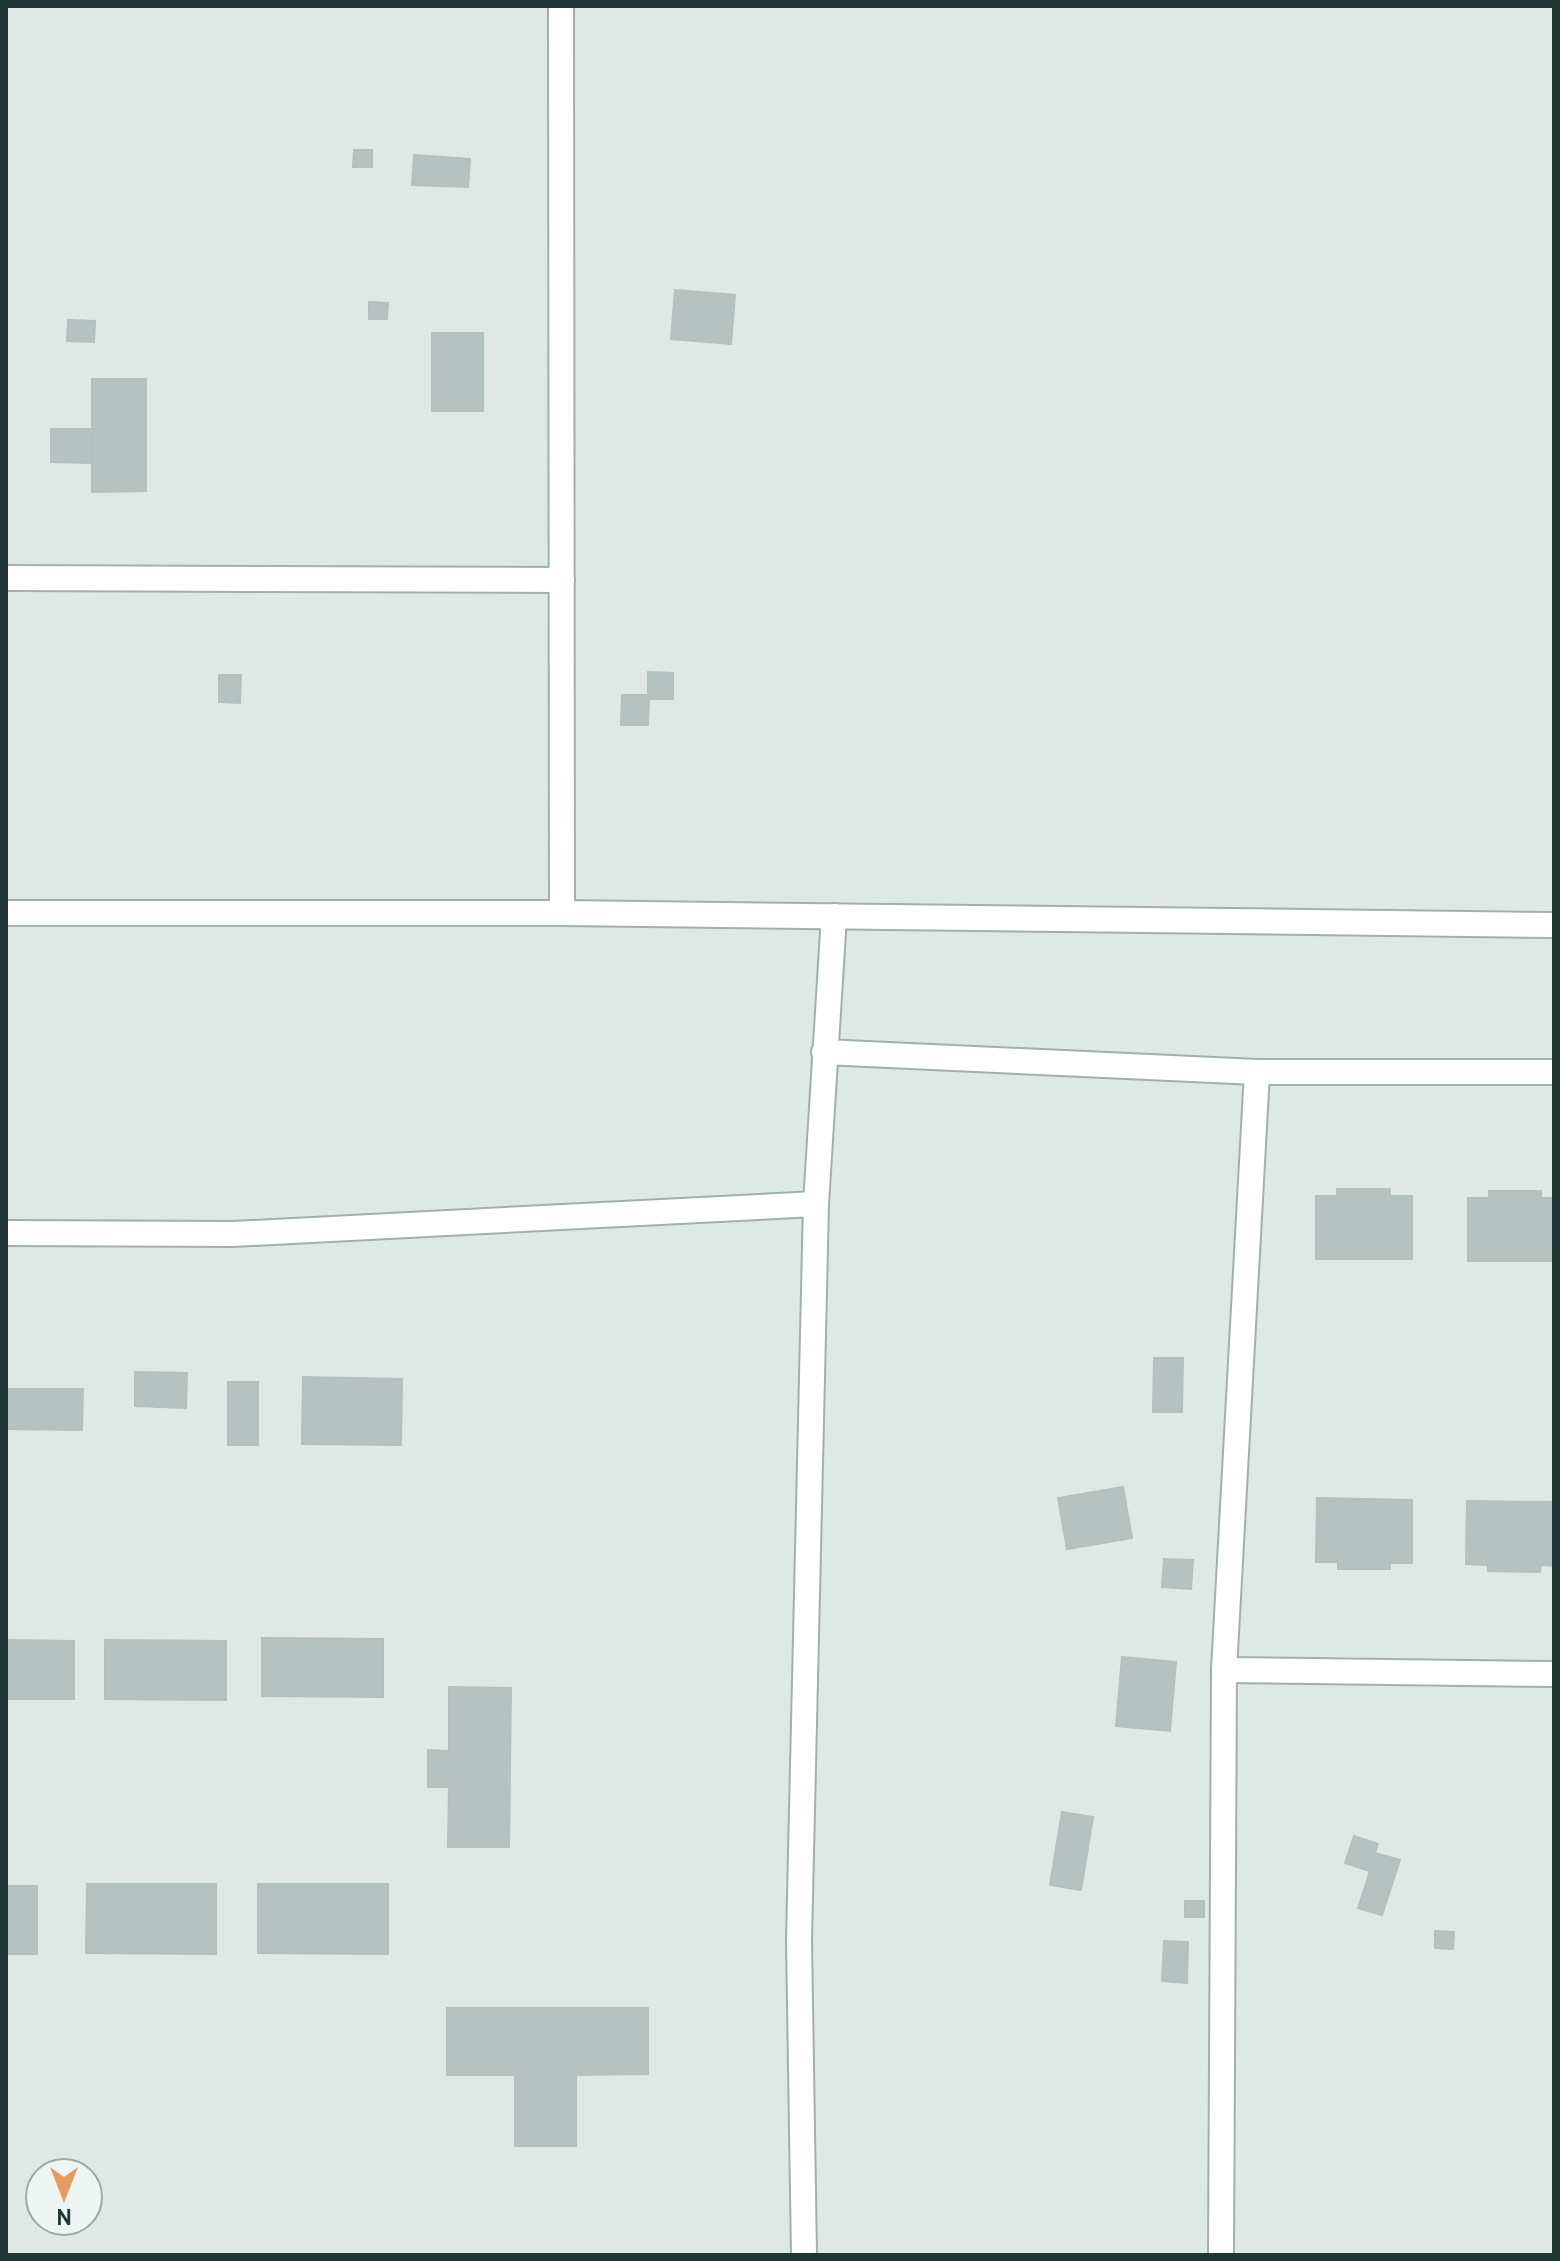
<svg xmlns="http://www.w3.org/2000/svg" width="1560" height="2261" font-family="Overpass,sans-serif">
  <rect width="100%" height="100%" fill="#dee9e6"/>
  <g fill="#b4c3bf" stroke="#b1c1be" stroke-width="2">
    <path d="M354 150H372V167H353Z"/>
    <path d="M414 155 470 159 468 187 412 185Z"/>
    <path d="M675 290 735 295 731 344 671 339Z"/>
    <path d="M369 302 388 303 387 319H369Z"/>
    <path d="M68 320 95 321 94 342 67 341Z"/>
    <rect x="432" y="333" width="51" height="78"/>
    <path d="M92 379H146V491L92 492Z"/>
    <path d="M51 429H92L91 463 51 462Z"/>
    <path d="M648 672 673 673V699H649L648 725H621L622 695H648Z"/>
    <path d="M219 675H241L240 703 219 702Z"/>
    <path d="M1337 1189H1390V1196H1412V1259H1316V1196H1337Z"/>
    <path d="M1489 1191H1541V1198H1554V1261H1468V1198H1489Z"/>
    <path d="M1154 1358H1183L1182 1412H1153Z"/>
    <path d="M135 1372 187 1373 186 1408 135 1406Z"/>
    <path d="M303 1377 402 1379 401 1445 302 1444Z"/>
    <rect x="228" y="1382" width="30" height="63"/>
    <path d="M6 1389H83L82 1430 6 1429Z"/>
    <path d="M1123 1487 1132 1538 1067 1549 1058 1498Z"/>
    <path d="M1317 1498 1412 1500V1563H1390V1569H1338V1562H1316Z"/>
    <path d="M1467 1501 1554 1502V1566L1541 1565 1540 1572 1488 1571V1565L1466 1564Z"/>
    <path d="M1164 1559 1193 1560 1191 1589 1162 1587Z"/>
    <path d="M262 1638 383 1639V1697L262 1696Z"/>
    <path d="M6 1640 74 1641V1699H6Z"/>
    <path d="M105 1640 226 1641V1700L105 1699Z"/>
    <path d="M1122 1657 1176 1662 1170 1731 1116 1726Z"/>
    <path d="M449 1687 511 1688 509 1847H448L449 1787H428V1750L449 1751Z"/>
    <path d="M1062 1812 1093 1817 1081 1890 1050 1885Z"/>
    <path d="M1354 1836 1378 1844 1375 1853 1400 1860 1382 1915 1358 1908 1370 1871 1345 1863Z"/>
    <path d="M87 1884H216V1954L86 1953Z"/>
    <path d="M258 1884H388V1954L258 1953Z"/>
    <rect x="6" y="1886" width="31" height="68"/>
    <rect x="1185" y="1901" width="19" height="16"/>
    <path d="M1435 1931 1454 1932 1453 1949 1435 1948Z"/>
    <path d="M1164 1941 1188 1942 1187 1983 1162 1981Z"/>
    <path d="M447 2008H648V2074L576 2075V2146H515V2075H447Z"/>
  </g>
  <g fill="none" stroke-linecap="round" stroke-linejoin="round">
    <defs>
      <g id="minor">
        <path d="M561 6 562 913"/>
        <path d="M6 578 562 580"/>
        <path d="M6 913H562L1554 925"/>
        <path d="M824 1052 1257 1072H1554"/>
        <path d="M6 1233 233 1234 816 1204"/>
        <path d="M1224 1670 1554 1674"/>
        <path d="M804 2255 799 1940 816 1204 834 916"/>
        <path d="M1221 2255 1224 1670 1257 1072"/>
      </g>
    </defs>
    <use href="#minor" stroke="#a2b0ad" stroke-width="28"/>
    <use href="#minor" stroke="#fff" stroke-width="24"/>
  </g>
  <rect width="1560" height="2261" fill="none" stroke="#213735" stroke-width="16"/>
  <g transform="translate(64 2197) rotate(180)"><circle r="38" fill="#eef6f3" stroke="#9caaa7" stroke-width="2"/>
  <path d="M0-6L14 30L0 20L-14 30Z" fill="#e79b5e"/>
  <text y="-12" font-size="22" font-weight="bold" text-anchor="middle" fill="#213735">N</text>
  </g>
</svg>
